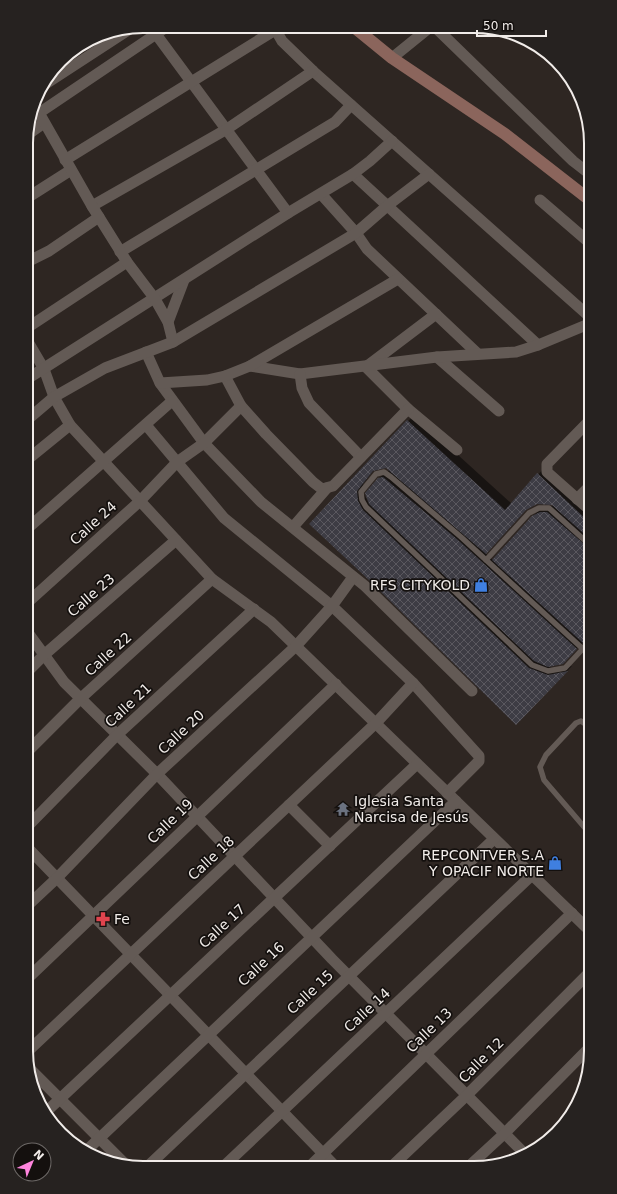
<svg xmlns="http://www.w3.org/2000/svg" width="617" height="1194" font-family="'DejaVu Sans',sans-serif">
  <defs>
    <pattern id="building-cross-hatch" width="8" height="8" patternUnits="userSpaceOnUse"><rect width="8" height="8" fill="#3d3c44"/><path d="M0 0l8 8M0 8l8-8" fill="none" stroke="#5a585f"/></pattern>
  </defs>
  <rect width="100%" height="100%" fill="#2e2622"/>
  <path fill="#0007" fill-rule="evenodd" d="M414 415 512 504 544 468 591 511V635L569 656 547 666 555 669 572 666 516 724 371 580 310 524ZM385 467 391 470 386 472 379 478 368 502 364 494 363 484 374 470ZM539 503 552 504 555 506H547L539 510 493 560 485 553 526 509Z"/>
  <g fill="url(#building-cross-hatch)">
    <path d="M407 420 505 510 537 473 591 524V540L552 505 537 504 526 510 486 554 386 468 373 471 357 491 358 501 363 510 529 668 548 675 568 671 516 725 370 581 309 524Z"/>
    <path d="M383 477 458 540 577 649 563 664 548 667 534 661 369 504 365 493 378 478Z"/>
    <path d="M540 512H547L591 550V636L583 643 492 560 532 516Z"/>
  </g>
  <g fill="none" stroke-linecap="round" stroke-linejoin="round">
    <g stroke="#635a55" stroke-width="5.5">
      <path d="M486 560 529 513 539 508H549L591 546"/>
      <path d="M583 649 461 537 391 477 384 472 376 474 361 492 362 500 366 507 532 665 548 671 565 668 591 640"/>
      <path d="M591 835 544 780 540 767 546 755 576 723 581 721 591 728"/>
    </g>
    <g stroke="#635a55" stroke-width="11">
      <path d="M150 26 288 213"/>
      <path d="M274 27 282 41 313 71 591 318"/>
      <path d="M436 28 573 161 591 175"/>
      <path d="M392 58 429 28"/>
      <path d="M41 87 130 29"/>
      <path d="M39 113 168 26"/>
      <path d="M27 135 44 123"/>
      <path d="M65 160 280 27"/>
      <path d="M353 174 538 345"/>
      <path d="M321 194 356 233 367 249 478 354"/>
      <path d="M27 198 71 170"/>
      <path d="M540 200 591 244"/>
      <path d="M92 206 227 129 313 71"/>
      <path d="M120 252 335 122 351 105"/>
      <path d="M27 262 49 251 99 217"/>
      <path d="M436 314 366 367 408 409 457 450"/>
      <path d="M168 322 184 280"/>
      <path d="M27 328 127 262"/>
      <path d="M27 340 44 369 54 397 70 425 212 579 271 622 591 932"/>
      <path d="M173 342 356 233 387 206 429 174"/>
      <path d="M146 352 160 383 204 443 261 502 365 586 472 691"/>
      <path d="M437 357 499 411"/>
      <path d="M250 366 300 374 437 357 516 352 538 345 591 323"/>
      <path d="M300 374 302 388 309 403 361 457"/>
      <path d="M225 376 241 406 266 434 313 482 322 489 333 486 408 409"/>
      <path d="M27 379 288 213 353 174 370 161 392 141"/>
      <path d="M160 383 207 380 225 376 250 366 398 279"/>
      <path d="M27 420 54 397 105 368 173 342 168 322 155 299 127 262 92 206 34 104"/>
      <path d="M146 425 224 518 332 606 413 683 479 756V761L447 793"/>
      <path d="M27 460 70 425"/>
      <path d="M577 499 591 485"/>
      <path d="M591 511 547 472V464L591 419"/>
      <path d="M293 527 327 488"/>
      <path d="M27 529 172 401"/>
      <path d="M26 604 140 501 177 462 204 443 241 406"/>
      <path d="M26 630 64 682 157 774 332 959 524 1153"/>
      <path d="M26 673 44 655 176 540"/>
      <path d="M26 753 80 699 212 579"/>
      <path d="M289 805 330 846"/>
      <path d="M26 828 117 735 254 609"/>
      <path d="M26 846 337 1168"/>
      <path d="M26 907 57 878 157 774 296 646 332 606 353 577"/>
      <path d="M26 980 336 684"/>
      <path d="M26 1053 376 723 413 683"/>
      <path d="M29 1068 128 1167"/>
      <path d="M47 1111 417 764"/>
      <path d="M88 1149 456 801"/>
      <path d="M147 1167 494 839"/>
      <path d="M223 1167 532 875"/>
      <path d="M308 1168 572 913"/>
      <path d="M390 1168 466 1096 591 971"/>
      <path d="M467 1168 505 1133 591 1046"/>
    </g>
    <path stroke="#8b655c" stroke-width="12" d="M354 27 392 58 505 134 591 201"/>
  </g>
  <defs>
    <symbol id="shop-bare" viewBox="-9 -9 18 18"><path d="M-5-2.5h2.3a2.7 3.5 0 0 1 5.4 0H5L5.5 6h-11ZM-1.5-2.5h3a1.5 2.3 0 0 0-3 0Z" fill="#3f7fe0" stroke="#14100e" stroke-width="2.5" paint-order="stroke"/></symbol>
    <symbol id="temple-bare" viewBox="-9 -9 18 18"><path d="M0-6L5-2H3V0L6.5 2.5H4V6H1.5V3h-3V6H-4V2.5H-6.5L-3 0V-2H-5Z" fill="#6b7280" stroke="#14100e" stroke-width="2.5" paint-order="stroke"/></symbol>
    <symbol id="pharmacy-bare" viewBox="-9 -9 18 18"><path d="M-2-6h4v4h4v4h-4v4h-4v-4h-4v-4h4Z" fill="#e0444e" stroke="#14100e" stroke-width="2.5" paint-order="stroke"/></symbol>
  </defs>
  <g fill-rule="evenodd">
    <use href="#shop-bare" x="471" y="575" width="20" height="20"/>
    <use href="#temple-bare" x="333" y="799" width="20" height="20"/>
    <use href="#shop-bare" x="545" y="853" width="20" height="20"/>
    <use href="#pharmacy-bare" x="93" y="909" width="20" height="20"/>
  </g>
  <g text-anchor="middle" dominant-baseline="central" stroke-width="3.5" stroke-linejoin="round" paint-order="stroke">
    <g font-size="14" fill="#f1ece9" stroke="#14100e">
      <text transform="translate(93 523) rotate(-42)">Calle 24</text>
      <text transform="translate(91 595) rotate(-41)">Calle 23</text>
      <text transform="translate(108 654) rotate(-42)">Calle 22</text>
      <text transform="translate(128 705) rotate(-43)">Calle 21</text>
      <text transform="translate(181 732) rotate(-43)">Calle 20</text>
      <text transform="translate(170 821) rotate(-44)">Calle 19</text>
      <text transform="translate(211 858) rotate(-43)">Calle 18</text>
      <text transform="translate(222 926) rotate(-43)">Calle 17</text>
      <text transform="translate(261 964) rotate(-43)">Calle 16</text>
      <text transform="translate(310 992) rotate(-43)">Calle 15</text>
      <text transform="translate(367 1010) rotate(-43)">Calle 14</text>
      <text transform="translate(429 1030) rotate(-44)">Calle 13</text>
      <text transform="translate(481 1060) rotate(-45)">Calle 12</text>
    </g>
    <g font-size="14" fill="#f1ece9" stroke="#14100e" text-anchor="end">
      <text x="470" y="585">RFS CITYKOLD</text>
      <text x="354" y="801" text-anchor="start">Iglesia Santa<tspan x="354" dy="16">Narcisa de Jesús</tspan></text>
      <text x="544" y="855">REPCONTVER S.A<tspan x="544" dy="16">Y OPACIF NORTE</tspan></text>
      <text x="114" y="919" text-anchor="start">Fe</text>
    </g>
  </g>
  <path d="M0 0H617V1194H0ZM143 33H474A110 110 0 0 1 584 143V1051A110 110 0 0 1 474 1161H143A110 110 0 0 1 33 1051V143A110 110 0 0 1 143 33Z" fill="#262220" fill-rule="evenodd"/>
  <path fill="none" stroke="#f1ece9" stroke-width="2" d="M143 33H474A110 110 0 0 1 584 143V1051A110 110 0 0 1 474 1161H143A110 110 0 0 1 33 1051V143A110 110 0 0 1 143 33Z"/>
  <g transform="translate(32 1162) rotate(44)"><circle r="19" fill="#14100e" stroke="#6c6866"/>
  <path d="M0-3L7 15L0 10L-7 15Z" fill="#ff85de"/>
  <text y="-6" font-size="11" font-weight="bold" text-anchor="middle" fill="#f1ece9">N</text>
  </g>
  <path d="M477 30v6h69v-6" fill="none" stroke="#f1ece9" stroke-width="2"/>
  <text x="483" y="30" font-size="12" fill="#f1ece9" stroke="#14100e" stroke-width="3" paint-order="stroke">50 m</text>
</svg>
